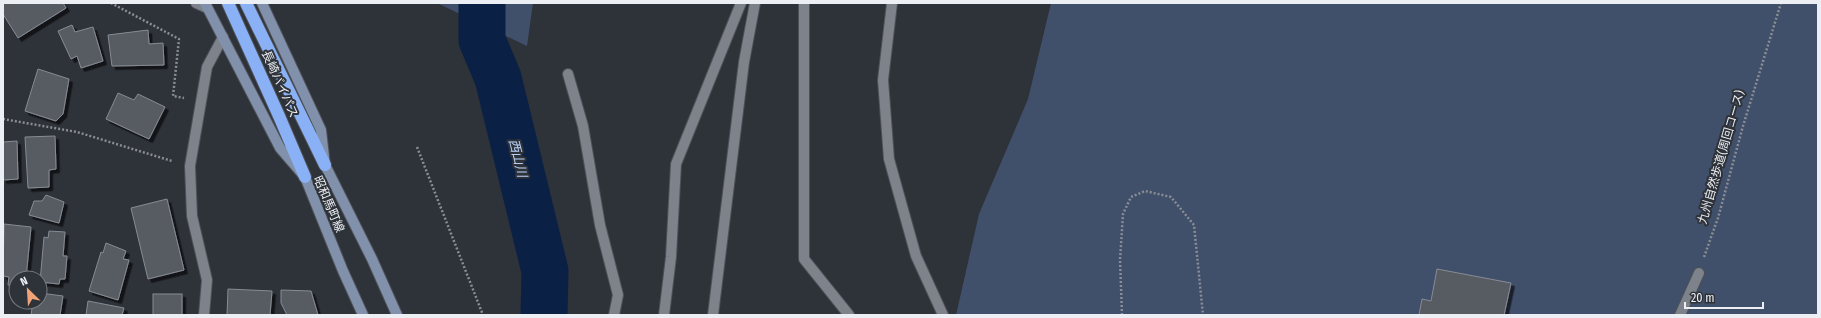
<svg xmlns="http://www.w3.org/2000/svg" width="1821" height="318" font-family="'Fira Sans Condensed','Noto Sans JP',sans-serif">
  <defs>
    <filter id="shadow"><feDropShadow dx="3.5" dy="3.5" stdDeviation="0" flood-color="#0009"/></filter>
  </defs>
  <rect width="100%" height="100%" fill="#2e3239"/>
  <g fill="#404f6a">
    <path d="M438 3H533L527 46 439 4Z"/>
    <path d="M1051 3H1818V315H956L979 214 1028 99Z"/>
  </g>
  <g fill="none" stroke-linecap="round" stroke-linejoin="round">
    <path stroke="#0b2045" stroke-width="47" d="M482 3V40L498 78 545 271 544 315"/>
  </g>
  <g fill="#565b62" stroke="#878c94" filter="url(#shadow)">
    <path d="M3 3H63L66 8 18 38 3 14Z"/>
    <path d="M72 25 75 32 93 27 103 61 81 68 77 56 71 59 58 31Z"/>
    <path d="M148 30 149 44 163 43 164 65 112 66 108 35Z"/>
    <path d="M38 69 69 79 63 114 56 121 25 111Z"/>
    <path d="M118 93 134 100 138 94 165 107 149 139 106 119Z"/>
    <path d="M55 136 56 169 49 170V187L28 188 25 137Z"/>
    <path d="M17 141 18 179 3 180V142Z"/>
    <path d="M46 195 64 202 59 223 29 215 34 201H42Z"/>
    <path d="M167 199 184 270 148 279 131 208Z"/>
    <path d="M4 224 31 227 26 278H16V286L8 285 9 277 3 276Z"/>
    <path d="M49 231 65 232 63 256H67L65 279H60L59 284 40 282 44 237 48 238Z"/>
    <path d="M106 243 126 251 123 259 129 260 118 300 89 291 101 252 103 253Z"/>
    <path d="M1437 269 1511 283 1504 315H1419L1422 299 1431 301Z"/>
    <path d="M228 289 272 291 270 315H227Z"/>
    <path d="M281 290 311 291 318 315H287L281 303Z"/>
    <path d="M40 293 63 296 60 315H31L33 302H40Z"/>
    <rect x="153" y="294" width="29" height="21"/>
    <path d="M88 301 124 308 122 315H86Z"/>
  </g>
  <g fill="none" stroke-linecap="round" stroke-linejoin="round">
    <defs>
      <g id="service">
        <path d="M196 3 207 8"/>
        <path d="M568 74 583 126 600 225 618 295 614 315"/>
      </g>
      <g id="minor">
        <path d="M804 3V259L849 315"/>
        <path d="M204 315 207 280 192 216 190 166 207 67 223 37"/>
        <path d="M664 315 671 257 676 164 741 3"/>
        <path d="M1680 315 1699 273"/>
      </g>
      <g id="tertiary">
        <path d="M892 3 883 80 889 159 916 256 943 315"/>
        <path d="M713 315 744 62 755 3"/>
      </g>
      <g id="secondary">
        <path d="M205 3 280 148 305 177 343 271 363 315"/>
        <path d="M262 3 321 130 325 165 372 259 397 315"/>
      </g>
      <g id="motorway">
        <path d="M228 3 279 116 305 177"/>
        <path d="M246 3 325 165"/>
      </g>
    </defs>
    <use href="#service" stroke="#4e5157" stroke-width="12"/>
    <use href="#minor" stroke="#4e5157" stroke-width="12"/>
    <use href="#tertiary" stroke="#4e5157" stroke-width="12"/>
    <use href="#secondary" stroke="#4e5157" stroke-width="12"/>
    <use href="#motorway" stroke="#4e5157" stroke-width="14"/>
    <g stroke="#8a8d93" stroke-width="2.5" stroke-dasharray="2 2" stroke-linecap="butt">
      <path d="M111 3 179 39 173 96 184 98"/>
      <path d="M3 119 77 132 172 161"/>
      <path d="M417 147 483 315"/>
      <path d="M1704 257 1718 218 1743 126 1781 3"/>
      <path d="M1122 315 1120 260 1123 214 1131 197 1145 191 1171 197 1194 225 1203 315"/>
    </g>
    <use href="#service" stroke="#7d828b" stroke-width="10"/>
    <use href="#minor" stroke="#7d828b" stroke-width="10"/>
    <use href="#tertiary" stroke="#7d828b" stroke-width="10"/>
    <use href="#secondary" stroke="#8190ab" stroke-width="10"/>
    <use href="#motorway" stroke="#8ab1f6" stroke-width="12"/>
  </g>
  <g text-anchor="middle" dominant-baseline="central" stroke-width="4" stroke-linejoin="round" paint-order="stroke">
    <g font-size="12" fill="#eceff3" stroke="#2e3239">
      <text transform="translate(280 84) rotate(66)">長崎バイパス</text>
      <text transform="translate(1721 157) rotate(-74)">九州自然歩道(周回コース)</text>
      <text transform="translate(329 204) rotate(67)">昭和馬町線</text>
    </g>
    <g font-size="13" font-style="italic" fill="#b7cff8" stroke="#2e3239">
      <text transform="translate(518 158) rotate(76)">西山川</text>
    </g>
  </g>
  <rect width="1821" height="318" fill="none" stroke="#eceff3" stroke-width="8"/>
  <g transform="translate(28 290) rotate(335)"><circle r="19" fill="#2e3239" stroke="#7a7e83"/>
  <path d="M0-3L7 15L0 10L-7 15Z" fill="#efa377"/>
  <text y="-6" font-size="11" font-weight="bold" text-anchor="middle" fill="#eceff3">N</text>
  </g>
  <path d="M1685 302v6h78v-6" fill="none" stroke="#eceff3" stroke-width="2"/>
  <text x="1691" y="302" font-size="12" fill="#eceff3" stroke="#2e3239" stroke-width="3" paint-order="stroke">20 m</text>
</svg>
